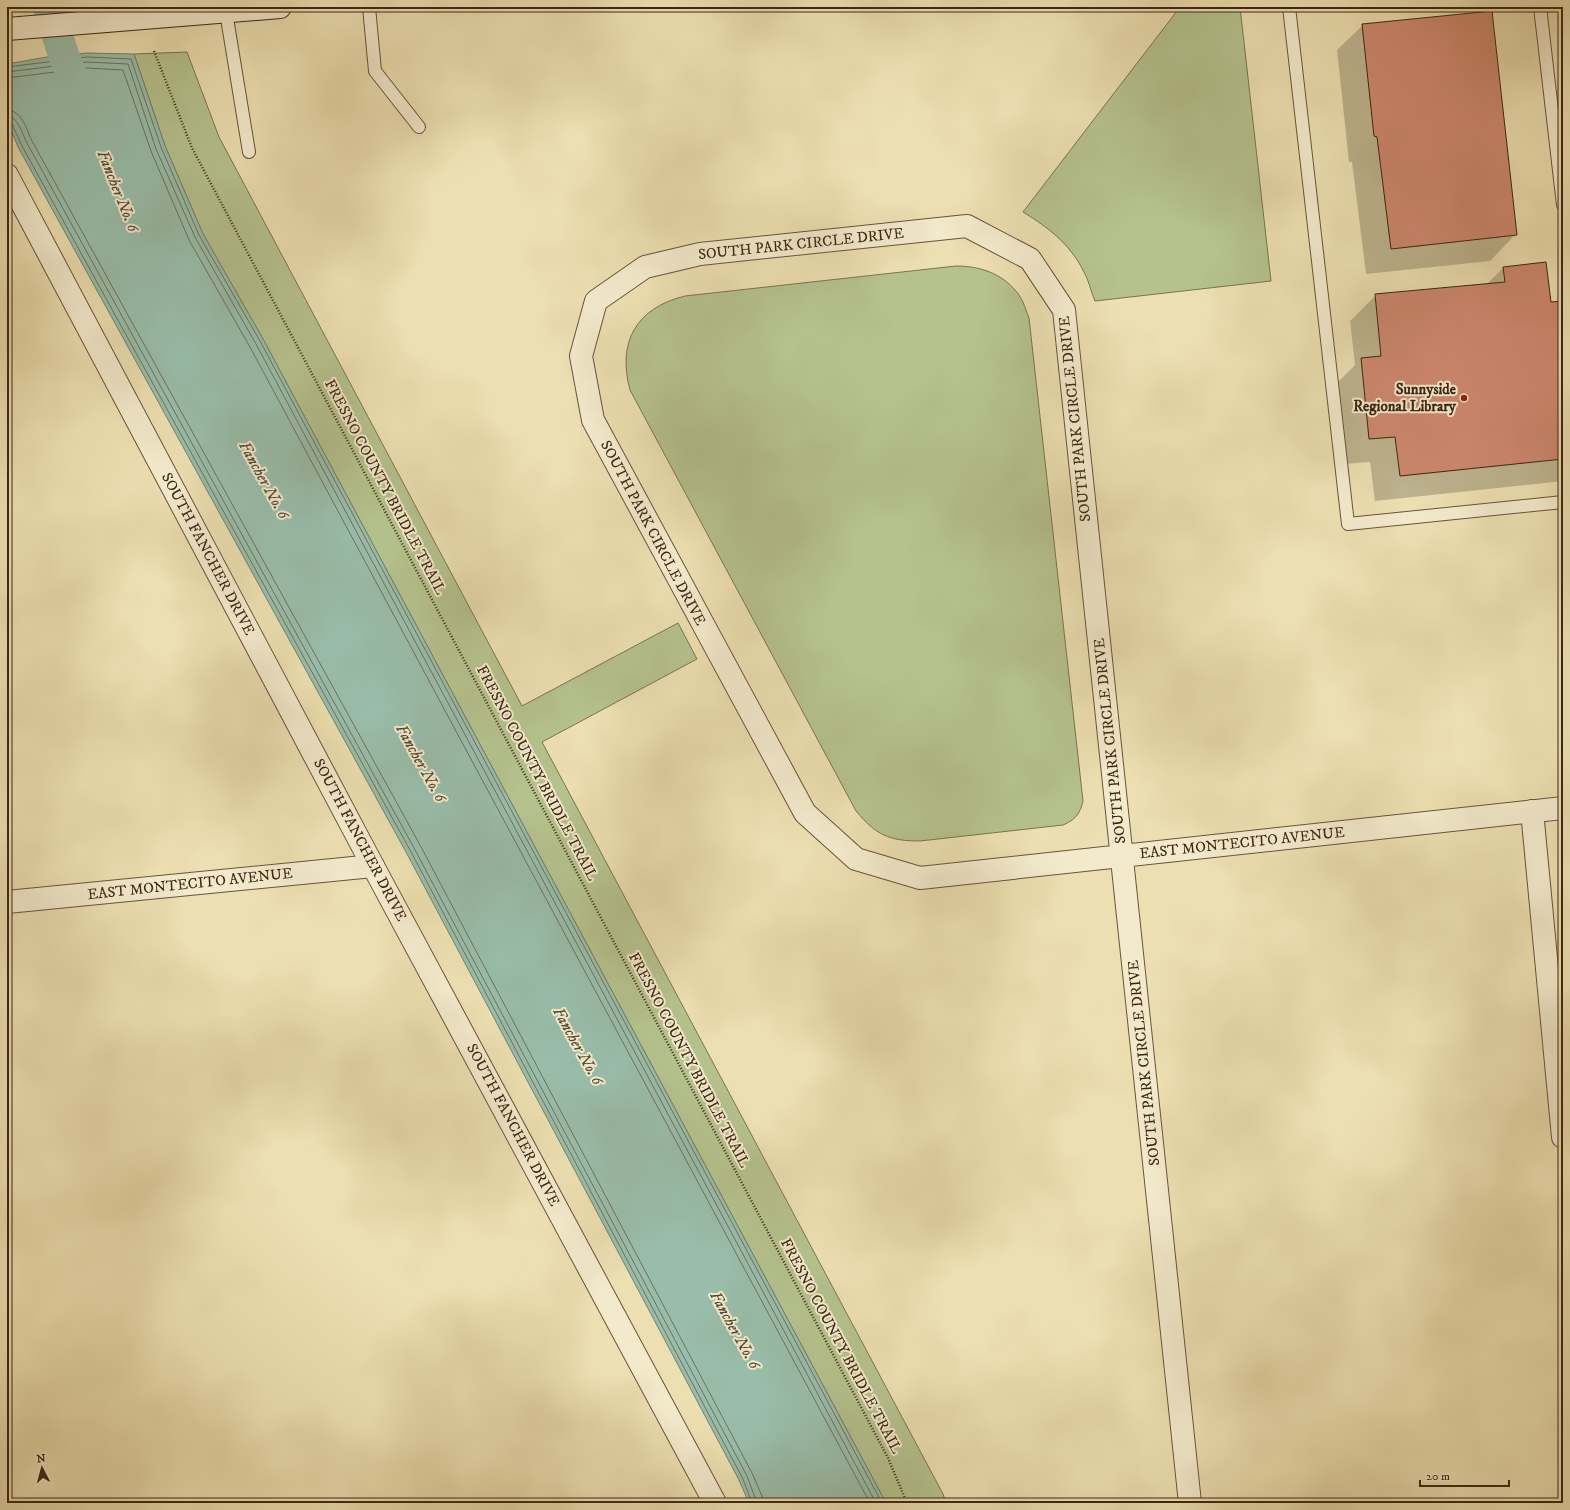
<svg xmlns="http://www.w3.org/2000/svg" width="1570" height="1510" font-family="'IM FELL DW Pica',serif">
  <rect width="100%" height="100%" fill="#ecdfb1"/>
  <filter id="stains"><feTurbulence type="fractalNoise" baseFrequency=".005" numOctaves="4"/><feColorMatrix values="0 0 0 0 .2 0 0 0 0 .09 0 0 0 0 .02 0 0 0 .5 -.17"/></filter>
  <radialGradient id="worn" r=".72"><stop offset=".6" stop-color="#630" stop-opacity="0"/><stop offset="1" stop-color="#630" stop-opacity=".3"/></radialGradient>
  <g fill="#b5c28e" stroke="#7a7450">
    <path d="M1180 7H1240L1271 281 1095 301C1091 292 1089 281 1084 272 1070 244 1049 228 1023 212Z"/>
    <path d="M187 52 219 137 522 706 678 623 697 659 542 742 943 1494 946 1503H886L263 339 203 234 165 146 134 54Z"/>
    <path d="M956 266C981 266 1004 274 1019 295 1024 302 1026 311 1029 318L1083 801C1080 814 1075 820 1063 825L920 841C889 841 876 835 856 811L630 390C617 342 636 308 685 296Z"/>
  </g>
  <path fill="#99bdaa" stroke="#75816d" d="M87 53 134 54 165 146 203 234 263 339 886 1503H749L739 1480 406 852 18 147 7 121V64L47 57Z"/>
  <g fill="#0003">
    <path d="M1363 25 1515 235 1490 261 1366 274 1352 162H1349L1337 50Z"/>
    <path d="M1503 268 1550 303 1563 302V481L1375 501 1370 462 1344 464 1335 385 1355 365 1350 321 1376 295 1486 285Z"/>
  </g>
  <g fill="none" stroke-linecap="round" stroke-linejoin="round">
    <g stroke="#6c725e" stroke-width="1">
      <path d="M7 67 87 57 131 59 161 147 199 235 260 341 882 1503"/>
      <path d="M7 72 87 62 128 64 156 149 195 237 256 344 876 1503"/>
      <path d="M7 78 87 68 123 70 151 151 189 240 250 347 870 1503"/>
      <path d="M7 110C23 111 26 129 32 141L420 845 752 1473 762 1496 763 1503"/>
      <path d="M7 116C19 117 22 134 27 143L414 848 747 1476 757 1503"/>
      <path d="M7 121 12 124 22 146 410 850 743 1479 752 1503"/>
    </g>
    <path stroke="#99bdaa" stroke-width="31" d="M48 7 64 56 79 95"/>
  </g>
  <g fill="#cd886f" stroke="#3e2612">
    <path d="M1492 11 1517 235 1391 249 1377 137 1374 136 1362 24Z"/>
    <path d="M1546 262 1551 302 1563 301V459L1400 476 1395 437 1369 439 1361 358 1381 356 1375 294 1505 282 1503 267Z"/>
  </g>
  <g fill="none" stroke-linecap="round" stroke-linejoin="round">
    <defs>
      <g id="lane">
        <path d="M369 7 375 71 419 127"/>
        <path d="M1289 7 1348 524 1563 502"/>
        <path d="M1540 7 1563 205"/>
        <path d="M226 12 249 152"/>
      </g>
      <g id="street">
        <path d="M7 175 373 866 715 1503"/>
        <path d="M1532 811 1563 1137"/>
        <path d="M7 902 373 866"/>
        <path d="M1190 1503 1064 310 1030 259 967 226 700 254 645 267 596 301 581 356 593 420 805 813 856 859 920 878 1563 808"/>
      </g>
      <path id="secondary" d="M7 29 280 7"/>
    </defs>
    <use href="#lane" stroke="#6a543a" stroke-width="14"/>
    <use href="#street" stroke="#6a543a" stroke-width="24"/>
    <use href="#secondary" stroke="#3e2612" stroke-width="24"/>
    <path stroke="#3e2612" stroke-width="2.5" stroke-dasharray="1 2" stroke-linecap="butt" d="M154 51 192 148 888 1458 907 1503"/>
    <use href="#lane" stroke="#f3eacc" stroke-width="12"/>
    <use href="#street" stroke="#f3eacc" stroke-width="22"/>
    <use href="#secondary" stroke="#f3eacc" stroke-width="22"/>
  </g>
  <circle fill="#8f2418" stroke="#f3eacc" stroke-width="1.5" cx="1464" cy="398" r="4"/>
  <g text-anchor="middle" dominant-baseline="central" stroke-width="4" stroke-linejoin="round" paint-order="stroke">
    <g font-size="15" fill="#3e2612" stroke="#f3eacc">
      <text transform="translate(801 244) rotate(-6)">SOUTH PARK CIRCLE DRIVE</text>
      <text transform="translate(1075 419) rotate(-96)">SOUTH PARK CIRCLE DRIVE</text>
      <text transform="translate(385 487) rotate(62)">FRESNO COUNTY BRIDLE TRAIL</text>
      <text transform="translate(653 533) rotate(62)">SOUTH PARK CIRCLE DRIVE</text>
      <text transform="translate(208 554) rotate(62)">SOUTH FANCHER DRIVE</text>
      <text transform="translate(1110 741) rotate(-96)">SOUTH PARK CIRCLE DRIVE</text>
      <text transform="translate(537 773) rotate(62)">FRESNO COUNTY BRIDLE TRAIL</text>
      <text transform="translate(360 840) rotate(62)">SOUTH FANCHER DRIVE</text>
      <text transform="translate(1242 843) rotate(-6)">EAST MONTECITO AVENUE</text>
      <text transform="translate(190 884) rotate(-6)">EAST MONTECITO AVENUE</text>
      <text transform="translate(689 1060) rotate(62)">FRESNO COUNTY BRIDLE TRAIL</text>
      <text transform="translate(1144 1063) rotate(-96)">SOUTH PARK CIRCLE DRIVE</text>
      <text transform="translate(513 1125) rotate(62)">SOUTH FANCHER DRIVE</text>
      <text transform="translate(841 1346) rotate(62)">FRESNO COUNTY BRIDLE TRAIL</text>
    </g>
    <g font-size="15" font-weight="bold" fill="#3e2612" stroke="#f3eacc" text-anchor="end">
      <text x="1456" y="389">Sunnyside<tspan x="1456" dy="17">Regional Library</tspan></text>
    </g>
    <g font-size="16" font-style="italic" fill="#554c38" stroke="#f3eacc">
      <text transform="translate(118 191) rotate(68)">Fancher No. 6</text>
      <text transform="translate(264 480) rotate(61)">Fancher No. 6</text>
      <text transform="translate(421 763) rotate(61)">Fancher No. 6</text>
      <text transform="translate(578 1046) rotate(61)">Fancher No. 6</text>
      <text transform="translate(735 1330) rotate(61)">Fancher No. 6</text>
    </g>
  </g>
  <rect width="1570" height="1510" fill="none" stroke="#ecdfb1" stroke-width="24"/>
  <rect x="8" y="8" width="1554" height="1494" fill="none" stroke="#3e2612" stroke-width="2"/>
  <rect x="12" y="12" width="1546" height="1486" fill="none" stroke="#3e2612"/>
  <g transform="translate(42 1468) rotate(354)" stroke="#f3eacc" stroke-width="3" paint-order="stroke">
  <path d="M0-3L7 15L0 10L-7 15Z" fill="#3e2612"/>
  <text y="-6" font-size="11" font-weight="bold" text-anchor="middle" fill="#3e2612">N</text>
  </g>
  <path d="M1420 1480v6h89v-6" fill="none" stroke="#3e2612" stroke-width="2"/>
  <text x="1426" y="1480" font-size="12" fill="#3e2612" stroke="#f3eacc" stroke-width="3" paint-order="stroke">20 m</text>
  <rect width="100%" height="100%" filter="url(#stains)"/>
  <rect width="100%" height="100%" fill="url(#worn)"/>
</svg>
